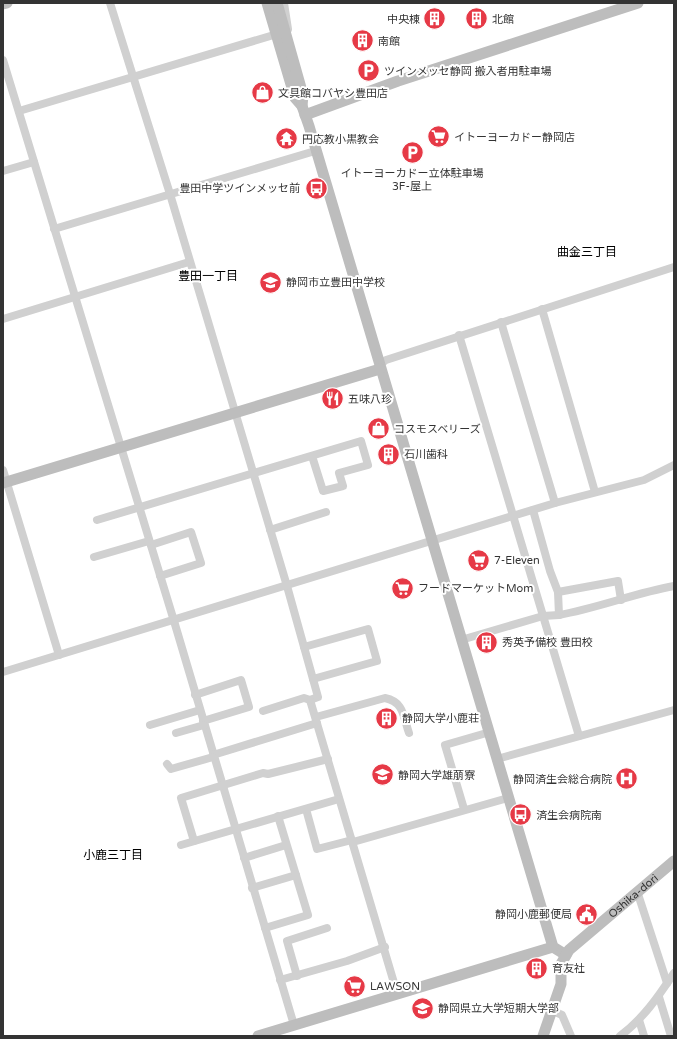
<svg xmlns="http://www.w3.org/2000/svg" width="677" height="1039" font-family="'Varela Round','Noto Sans JP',sans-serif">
  <rect width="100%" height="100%" fill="#fff"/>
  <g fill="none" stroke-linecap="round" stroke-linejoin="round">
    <g stroke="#d0d0d0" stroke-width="8">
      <path d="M110 3 170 194 287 586 318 697 310 700 397 993"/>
      <path d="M284 3 288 29"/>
      <path d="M3 60 174 621 294 1025"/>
      <path d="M19 111 277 34"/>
      <path d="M3 171 34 162"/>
      <path d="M54 229 315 151"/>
      <path d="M542 309 595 492"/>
      <path d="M3 319 189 262"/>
      <path d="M501 322 555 503"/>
      <path d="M459 335 579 736"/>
      <path d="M379 365 386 360 674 267"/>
      <path d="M3 470 59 655"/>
      <path d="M97 520 361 441 368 465 339 473 343 486 323 491 312 456"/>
      <path d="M270 530 326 512"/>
      <path d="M151 545 191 532 201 563 160 576"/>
      <path d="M94 557 149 541"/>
      <path d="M558 592 618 581 621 600"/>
      <path d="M559 615C598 608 635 593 674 586"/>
      <path d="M461 640 543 616 559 615 558 592 550 571 533 510"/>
      <path d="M304 647 368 629 377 661 313 679"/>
      <path d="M3 672 555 503 644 480 674 465"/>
      <path d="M195 695 241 680 249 707 203 721"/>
      <path d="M263 711 304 698 310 700"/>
      <path d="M316 717 385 698C404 702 403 716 409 733"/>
      <path d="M150 725 200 710"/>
      <path d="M176 733 204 725"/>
      <path d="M213 755 317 723"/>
      <path d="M497 759 674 710"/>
      <path d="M167 764 171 769 213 757"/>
      <path d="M306 809 317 849 352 840"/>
      <path d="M464 809 445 745 490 732"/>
      <path d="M194 841 181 798 263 773 268 774 328 759"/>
      <path d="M353 842 508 798"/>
      <path d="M181 845 339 799"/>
      <path d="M244 858 286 845"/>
      <path d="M252 888 296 875"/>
      <path d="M637 891 667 983"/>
      <path d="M265 928 308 915 278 816"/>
      <path d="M297 976 287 941 327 928"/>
      <path d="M280 980 347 961 385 947"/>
      <path d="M659 997 671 1036"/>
      <path d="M553 1011 562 1015 571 1036"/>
      <path d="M639 1020 644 1036"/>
      <path d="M620 1036C643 1019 658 997 674 973"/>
    </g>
    <g stroke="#bdbdbd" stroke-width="11">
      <path d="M267 3 295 98 302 106 309 126 553 947 566 955"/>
      <path d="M277 3 303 95 302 106"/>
      <path d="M3 4 7 3"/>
      <path d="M305 115 398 81 638 3"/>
      <path d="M3 483 380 369"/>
      <path d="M258 1036 553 947"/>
      <path id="s1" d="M543 1036 561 984V964L569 950 674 861"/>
    </g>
  </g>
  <defs>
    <symbol id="building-disc" viewBox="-11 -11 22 22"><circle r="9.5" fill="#e63946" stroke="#fff"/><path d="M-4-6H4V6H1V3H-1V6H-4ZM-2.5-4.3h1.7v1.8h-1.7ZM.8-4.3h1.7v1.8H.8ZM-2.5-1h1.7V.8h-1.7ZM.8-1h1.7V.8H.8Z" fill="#fff"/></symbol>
    <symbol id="parking-disc" viewBox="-11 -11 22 22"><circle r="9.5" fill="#e63946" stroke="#fff"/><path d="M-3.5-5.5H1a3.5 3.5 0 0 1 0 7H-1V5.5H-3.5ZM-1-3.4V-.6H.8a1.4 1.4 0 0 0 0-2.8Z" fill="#fff"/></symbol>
    <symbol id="shop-disc" viewBox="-11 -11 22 22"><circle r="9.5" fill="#e63946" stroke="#fff"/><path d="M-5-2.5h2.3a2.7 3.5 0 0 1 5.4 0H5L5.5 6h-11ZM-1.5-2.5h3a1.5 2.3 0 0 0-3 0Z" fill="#fff"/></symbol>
    <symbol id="supermarket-disc" viewBox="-11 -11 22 22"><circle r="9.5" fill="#e63946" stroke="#fff"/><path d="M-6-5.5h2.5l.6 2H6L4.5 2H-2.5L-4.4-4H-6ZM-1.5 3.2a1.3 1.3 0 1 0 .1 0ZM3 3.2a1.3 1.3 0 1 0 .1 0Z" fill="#fff"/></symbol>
    <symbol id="temple-disc" viewBox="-11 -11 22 22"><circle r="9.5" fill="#e63946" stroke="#fff"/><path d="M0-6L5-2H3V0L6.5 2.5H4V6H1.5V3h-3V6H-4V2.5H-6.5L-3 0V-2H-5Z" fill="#fff"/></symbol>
    <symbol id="bus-disc" viewBox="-11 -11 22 22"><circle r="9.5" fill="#e63946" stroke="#fff"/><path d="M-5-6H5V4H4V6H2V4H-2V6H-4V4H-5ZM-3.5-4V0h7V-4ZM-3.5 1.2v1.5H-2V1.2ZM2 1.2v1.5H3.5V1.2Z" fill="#fff"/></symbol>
    <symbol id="school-disc" viewBox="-11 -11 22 22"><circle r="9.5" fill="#e63946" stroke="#fff"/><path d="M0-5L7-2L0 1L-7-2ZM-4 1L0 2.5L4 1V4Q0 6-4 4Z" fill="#fff"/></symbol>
    <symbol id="restaurant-disc" viewBox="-11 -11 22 22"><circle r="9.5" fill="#e63946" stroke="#fff"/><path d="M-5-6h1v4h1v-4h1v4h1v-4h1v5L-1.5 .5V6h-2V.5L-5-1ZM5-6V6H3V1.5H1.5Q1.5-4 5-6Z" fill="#fff"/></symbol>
    <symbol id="university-disc" viewBox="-11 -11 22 22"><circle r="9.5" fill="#e63946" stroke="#fff"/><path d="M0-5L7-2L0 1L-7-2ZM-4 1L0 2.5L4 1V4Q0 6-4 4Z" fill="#fff"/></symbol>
    <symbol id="hospital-disc" viewBox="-11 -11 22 22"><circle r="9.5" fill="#e63946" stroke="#fff"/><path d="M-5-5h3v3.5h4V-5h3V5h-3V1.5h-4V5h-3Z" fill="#fff"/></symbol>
    <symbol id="civic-disc" viewBox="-11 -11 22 22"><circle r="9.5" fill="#e63946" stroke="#fff"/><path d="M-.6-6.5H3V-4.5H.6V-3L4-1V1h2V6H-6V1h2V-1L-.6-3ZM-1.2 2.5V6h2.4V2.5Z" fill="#fff"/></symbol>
  </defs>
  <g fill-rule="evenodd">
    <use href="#building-disc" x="422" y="6" width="25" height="25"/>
    <use href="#building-disc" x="464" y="6" width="25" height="25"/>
    <use href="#building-disc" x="350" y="28" width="25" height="25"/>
    <use href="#parking-disc" x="356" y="58" width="25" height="25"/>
    <use href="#shop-disc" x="250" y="80" width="25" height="25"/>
    <use href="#supermarket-disc" x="426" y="124" width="25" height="25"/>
    <use href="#temple-disc" x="274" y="126" width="25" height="25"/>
    <use href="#parking-disc" x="400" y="140" width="25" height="25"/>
    <use href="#bus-disc" x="304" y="176" width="25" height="25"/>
    <use href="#school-disc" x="258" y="270" width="25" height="25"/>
    <use href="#restaurant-disc" x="320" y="386" width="25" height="25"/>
    <use href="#shop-disc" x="366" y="416" width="25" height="25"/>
    <use href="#building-disc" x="376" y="442" width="25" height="25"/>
    <use href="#supermarket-disc" x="466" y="548" width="25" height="25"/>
    <use href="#supermarket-disc" x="390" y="576" width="25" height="25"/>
    <use href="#building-disc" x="474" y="630" width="25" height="25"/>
    <use href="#building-disc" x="374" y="706" width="25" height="25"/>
    <use href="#university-disc" x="370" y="762" width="25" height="25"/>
    <use href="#hospital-disc" x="614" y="766" width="25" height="25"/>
    <use href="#bus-disc" x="508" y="802" width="25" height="25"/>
    <use href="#civic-disc" x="574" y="902" width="25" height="25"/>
    <use href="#building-disc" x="524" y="956" width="25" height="25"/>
    <use href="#supermarket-disc" x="342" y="974" width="25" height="25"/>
    <use href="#university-disc" x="410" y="996" width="25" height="25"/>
  </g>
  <g text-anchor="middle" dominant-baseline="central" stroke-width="4" stroke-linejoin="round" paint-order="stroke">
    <g font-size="11" fill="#333" stroke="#fff" text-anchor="start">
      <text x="420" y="19" text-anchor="end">中央棟</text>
      <text x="492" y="19">北館</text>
      <text x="378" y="41">南館</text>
      <text x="384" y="71">ツインメッセ静岡 搬入者用駐車場</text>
      <text x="278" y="93">文具館コバヤシ豊田店</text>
      <text x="454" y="137">イトーヨーカドー静岡店</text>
      <text x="302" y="139">円応教小黒教会</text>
      <text x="412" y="173" text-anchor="middle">イトーヨーカドー立体駐車場<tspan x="412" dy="13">3F-屋上</tspan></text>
      <text x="300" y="188" text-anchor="end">豊田中学ツインメッセ前</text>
      <text x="286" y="282">静岡市立豊田中学校</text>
      <text x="348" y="399">五味八珍</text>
      <text x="394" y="429">コスモスベリーズ</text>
      <text x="404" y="454">石川歯科</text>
      <text x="494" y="560">7-Eleven</text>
      <text x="418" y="588">フードマーケットMom</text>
      <text x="502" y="642">秀英予備校 豊田校</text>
      <text x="402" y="718">静岡大学小鹿荘</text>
      <text x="398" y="775">静岡大学雄萠寮</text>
      <text x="612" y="779" text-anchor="end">静岡済生会総合病院</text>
      <text x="536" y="815">済生会病院南</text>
      <text x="572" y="914" text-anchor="end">静岡小鹿郵便局</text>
      <text x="552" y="968">育友社</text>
      <text x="370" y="986">LAWSON</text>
      <text x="438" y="1008">静岡県立大学短期大学部</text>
    </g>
    <g font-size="11" fill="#333" stroke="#fff">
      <text stroke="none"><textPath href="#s1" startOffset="175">Oshika-dori</textPath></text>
    </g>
    <g font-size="12" fill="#000" stroke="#fff">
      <text x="587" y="252">曲金三丁目</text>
      <text x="208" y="276">豊田一丁目</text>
      <text x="113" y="855">小鹿三丁目</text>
    </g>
  </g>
  <rect width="677" height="1039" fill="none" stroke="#333333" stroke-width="8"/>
</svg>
